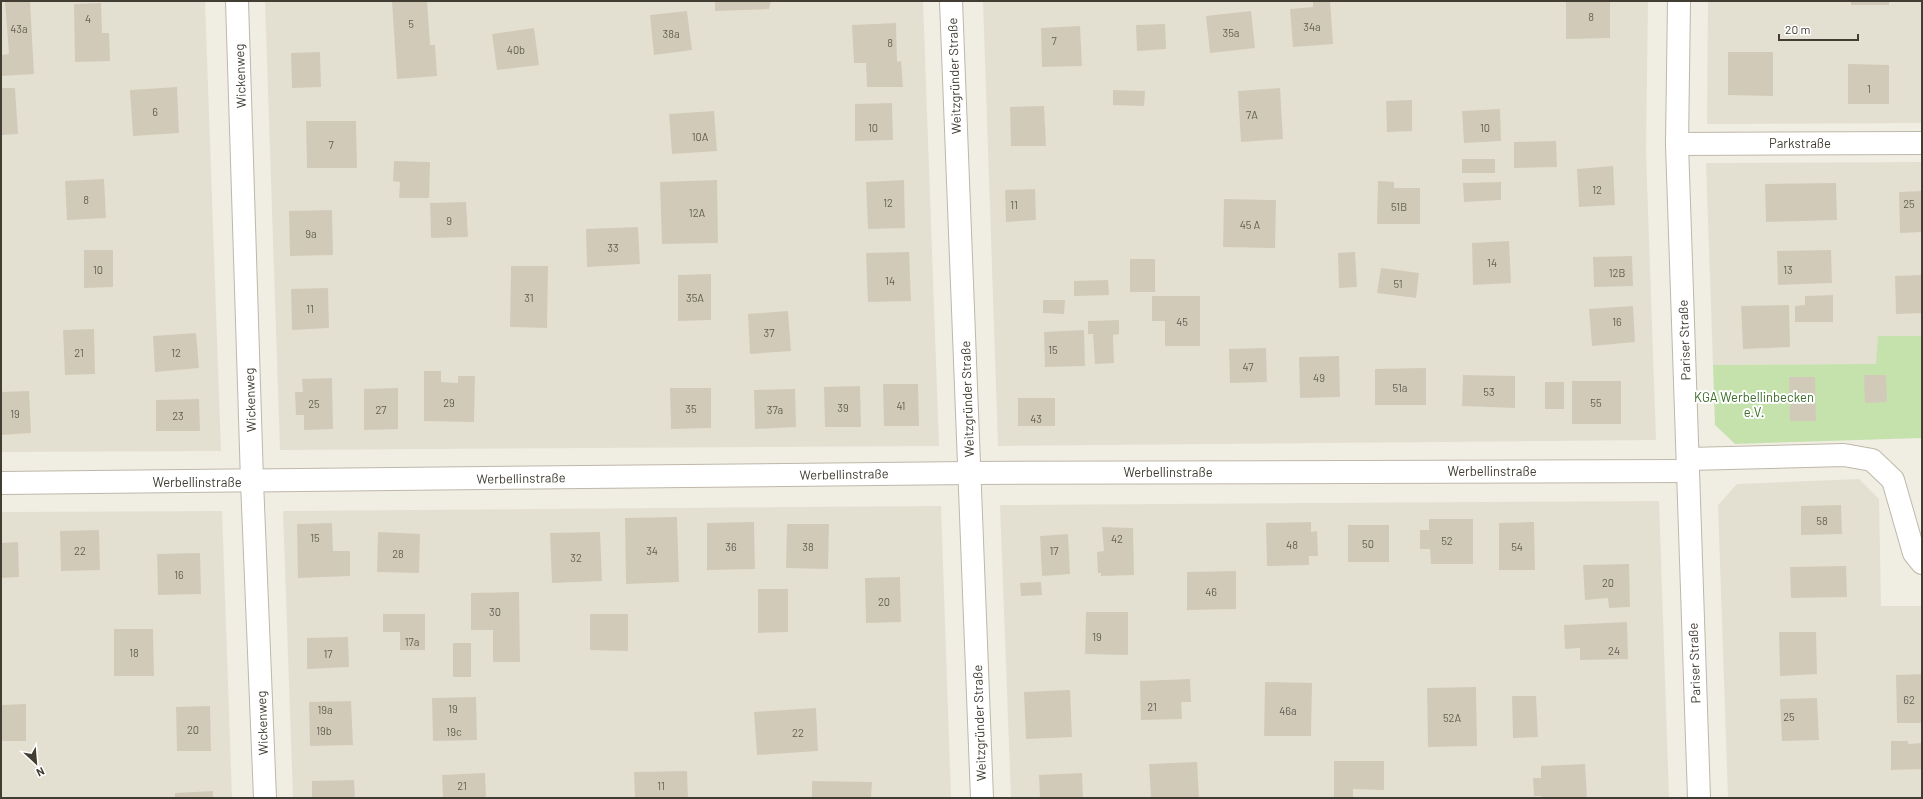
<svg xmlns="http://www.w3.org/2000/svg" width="1923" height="799" font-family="Barlow,sans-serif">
  <rect width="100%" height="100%" fill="#f0ede3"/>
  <g fill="#e4e0d1">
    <path d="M1 1H205L221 451 1 452Z"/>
    <path d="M265 1H923L939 446 280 450Z"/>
    <path d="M983 1H1648L1646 152 1656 440 998 446Z"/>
    <path d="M1708 1H1922V123L1707 124Z"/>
    <path d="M1922 162V336H1878L1877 364 1713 365 1706 163Z"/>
    <path d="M1859 479 1879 499 1881 606H1922V798H1728L1718 505 1737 484Z"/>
    <path d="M1659 501 1669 798H1011L1000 505Z"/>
    <path d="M941 506 951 798H293L283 511Z"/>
    <path d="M222 511 232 798H1V512Z"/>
  </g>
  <path fill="#c5e2ad" d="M1878 336H1922V438L1735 444 1715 425 1713 365 1876 364Z"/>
  <g fill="#d1cab9">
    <path d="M30 1 34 74 1 76V55L9 54 5 2Z"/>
    <path d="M392 1H427L430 45H435L437 76 397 79Z"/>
    <path d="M715 1H771L769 9 715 11Z"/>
    <path d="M1313 1H1330L1333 44 1293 47 1290 9 1313 7Z"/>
    <path d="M1566 1H1610V38L1566 39Z"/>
    <rect x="1851" y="1" width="38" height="4"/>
    <path d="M101 3 102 33H109L110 61 75 62 74 4Z"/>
    <path d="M687 11 692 50 654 55 650 15Z"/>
    <path d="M1251 11 1255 48 1210 53 1206 16Z"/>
    <path d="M896 23 897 62 901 61 903 87H867L866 63H854L852 25Z"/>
    <path d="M1165 24 1166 49 1137 51 1136 25Z"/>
    <path d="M1080 26 1082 66 1042 67 1041 28Z"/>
    <path d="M534 28 539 65 497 70 492 34Z"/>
    <path d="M320 52 321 87 292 88 291 53Z"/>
    <path d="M1728 52H1773V96L1728 95Z"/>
    <path d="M1848 64 1889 65V104H1848Z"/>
    <path d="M177 87 179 133 133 136 130 90Z"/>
    <path d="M1 88H15L18 134 1 135Z"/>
    <path d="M1280 88 1283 139 1241 142 1238 91Z"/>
    <path d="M1113 90 1145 91 1144 106 1113 105Z"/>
    <path d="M1412 100V131L1387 132 1386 101Z"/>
    <path d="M892 103 893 140 855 141V104Z"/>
    <path d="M1044 106 1046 146H1011L1010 107Z"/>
    <path d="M1500 109 1501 141 1464 143 1462 111Z"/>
    <path d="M714 111 717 151 672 154 669 114Z"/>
    <path d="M306 121H356L357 168H307Z"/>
    <path d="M1556 141 1557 167 1514 168V142Z"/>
    <rect x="1462" y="159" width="33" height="14"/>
    <path d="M394 161 430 162 429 198H399L400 182 393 181Z"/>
    <path d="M1613 166 1615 205 1579 207 1577 169Z"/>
    <path d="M104 179 106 218 67 220 65 181Z"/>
    <path d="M717 180 718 243 662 244 660 182Z"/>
    <path d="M904 180 905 228 868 229 866 182Z"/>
    <path d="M1378 181 1394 182V188H1420V224H1377Z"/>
    <path d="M1501 182V200L1464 202 1463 183Z"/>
    <path d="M1836 183 1837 220 1766 222 1765 184Z"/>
    <path d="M1035 189 1036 220 1006 222 1005 190Z"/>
    <path d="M1922 191V232L1900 233 1899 192Z"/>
    <path d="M1224 199 1276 200 1275 248 1223 247Z"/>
    <path d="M466 202 468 237 431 238 430 203Z"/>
    <path d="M332 210 333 255 290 256 289 211Z"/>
    <path d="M638 227 640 264 587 267 586 229Z"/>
    <path d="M1509 241 1511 283 1473 285 1472 243Z"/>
    <path d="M84 250H113V287L84 288Z"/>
    <path d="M1831 250 1832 283 1778 285 1777 251Z"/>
    <path d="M909 252 911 301 868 302 866 253Z"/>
    <path d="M1355 252 1357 287 1339 288 1338 253Z"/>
    <path d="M1632 256 1633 286 1594 287 1593 257Z"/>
    <rect x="1130" y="259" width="25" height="33"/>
    <path d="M511 266H548L547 328 510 327Z"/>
    <path d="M1381 268 1419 273 1416 298 1377 293Z"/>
    <path d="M711 274V320L678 321V275Z"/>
    <path d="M1922 275V313L1896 314 1895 276Z"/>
    <path d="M1108 280 1109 295 1074 296V281Z"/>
    <path d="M328 288 329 328 292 330 291 289Z"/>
    <path d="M1833 295V322H1795V306L1805 305V296Z"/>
    <path d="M1152 296H1200V346H1165V321H1152Z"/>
    <path d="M1043 300H1065L1064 314 1043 313Z"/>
    <path d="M1789 305 1790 347 1743 349 1741 306Z"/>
    <path d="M1633 306 1635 342 1592 346 1589 309Z"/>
    <path d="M788 311 791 351 750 354 748 314Z"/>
    <path d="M1119 320V334L1113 335 1114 363 1095 364 1093 334H1088V321Z"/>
    <path d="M94 329 95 374 65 375 63 330Z"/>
    <path d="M1084 330 1085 366 1045 367 1044 332Z"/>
    <path d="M196 333 199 368 155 372 153 336Z"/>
    <path d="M1266 348 1267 382 1230 383 1229 349Z"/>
    <path d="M1339 356 1340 397 1300 398 1299 357Z"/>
    <path d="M1426 368V405H1375V369Z"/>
    <path d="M424 371H441V382L458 383V376H475L474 422 424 421Z"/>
    <path d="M1463 375 1515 376V408L1462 406Z"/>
    <path d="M1864 375H1886L1887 402 1865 403Z"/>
    <path d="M1789 377H1815L1816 421H1790Z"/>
    <path d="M332 378 333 429 304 430V415H296L295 392H303L302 379Z"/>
    <rect x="1572" y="381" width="49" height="43"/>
    <rect x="1545" y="382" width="19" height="27"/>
    <path d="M883 384H918L919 426H884Z"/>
    <path d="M860 386 861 427H825L824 387Z"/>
    <path d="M398 388V429L364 430V389Z"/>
    <path d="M670 388H711V428L671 429Z"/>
    <path d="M795 389 796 427 755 429 754 390Z"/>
    <path d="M29 391 31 433 1 435V392Z"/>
    <rect x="1018" y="398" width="37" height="28"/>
    <path d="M199 399 200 431H156V400Z"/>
    <path d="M1841 505 1842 534 1801 535V506Z"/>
    <path d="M677 517 679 582 626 584 625 518Z"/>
    <path d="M1429 519H1473V564H1431L1430 549H1420V530H1429Z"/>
    <path d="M754 522 755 569 707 570V523Z"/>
    <path d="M1311 522V532L1317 531 1318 556H1309V565L1267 566 1266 523Z"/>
    <path d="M1534 522 1535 570H1499V523Z"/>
    <path d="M332 523 333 551H350V576L298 578 297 524Z"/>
    <path d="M787 524H829L828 569 786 568Z"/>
    <rect x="1348" y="525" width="41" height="37"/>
    <path d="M1102 527 1133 528 1134 575 1101 576V573H1098L1097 552 1104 551Z"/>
    <path d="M99 530 100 570 61 571 60 531Z"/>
    <path d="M378 532 420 534 419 573 377 572Z"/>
    <path d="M600 532 602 581 552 583 550 533Z"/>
    <path d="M1068 534 1070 574 1042 576 1040 536Z"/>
    <path d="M18 542 19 577 1 578V543Z"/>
    <path d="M200 553 201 594 158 595 157 554Z"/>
    <path d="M1629 564 1630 607 1609 608 1608 598 1585 600 1583 565Z"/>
    <path d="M1846 566 1847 597 1791 598 1790 567Z"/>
    <path d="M1236 571V609L1187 610V572Z"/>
    <path d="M900 577 901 622 866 623 865 578Z"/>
    <path d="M1041 582 1042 595 1021 596 1020 583Z"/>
    <path d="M758 589H788V632L758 633Z"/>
    <path d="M519 592 520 662H493V630H471V593Z"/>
    <path d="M1086 612H1128V655L1085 654Z"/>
    <path d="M383 614H425V650H400V632H383Z"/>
    <path d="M590 614H628V651L590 650Z"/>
    <path d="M1627 622 1628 659 1580 660V648L1565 649 1564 625Z"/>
    <path d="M114 629H153L154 676H114Z"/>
    <path d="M1779 632H1816L1817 674 1780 676Z"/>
    <path d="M348 637 349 667 307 669V638Z"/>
    <rect x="453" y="643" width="18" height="34"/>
    <path d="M1922 674V723H1897L1896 675Z"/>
    <path d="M1190 679 1191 702H1181L1182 719 1141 720 1140 681Z"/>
    <path d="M1265 682 1312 683 1311 736H1264Z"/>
    <path d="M1476 687 1477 746 1428 747 1427 688Z"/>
    <path d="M1070 690 1072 737 1026 739 1024 692Z"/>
    <path d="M1512 696H1536L1538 737 1513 738Z"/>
    <path d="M476 697 477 740 433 741 432 698Z"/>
    <path d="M1817 698 1819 740 1782 741 1780 699Z"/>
    <path d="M351 701 353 745 310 746 309 702Z"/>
    <path d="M26 704V741H1V705Z"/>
    <path d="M210 706 211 751H177L176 707Z"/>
    <path d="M816 708 818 751 757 755 754 712Z"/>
    <path d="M1891 741H1908V744L1922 743V769L1891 770Z"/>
    <path d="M1334 761H1384V790L1353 789V798H1334Z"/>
    <path d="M1197 762 1199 798H1151L1149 764Z"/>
    <path d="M1585 764 1587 798H1542V796H1534L1533 778H1541V766Z"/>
    <path d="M687 771 688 798H635L634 772Z"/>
    <path d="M485 773 486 798H443L442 775Z"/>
    <path d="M1082 773 1083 798H1040L1039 775Z"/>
    <path d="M354 780 355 798H312V781Z"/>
    <path d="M812 781 872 782 871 798H812Z"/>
    <path d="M213 791V798H175V793Z"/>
  </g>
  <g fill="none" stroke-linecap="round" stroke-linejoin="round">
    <defs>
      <g id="minor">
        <path d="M237 1 252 481 265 798"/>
        <path d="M951 1 982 798"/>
        <path d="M1679 1 1677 144 1699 798"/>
        <path d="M1677 144 1922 143"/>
        <path d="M1688 459 1844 455 1872 460 1893 480 1914 553 1922 563"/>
        <path d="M1 483 970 473 1688 471"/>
      </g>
    </defs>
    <use href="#minor" stroke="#beb8a9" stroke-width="24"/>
    <use href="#minor" stroke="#fff" stroke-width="22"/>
  </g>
  <g text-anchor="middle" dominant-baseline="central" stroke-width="4" stroke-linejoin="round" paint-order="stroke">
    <g font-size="11" fill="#656054">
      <text x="1591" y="16">8</text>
      <text x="88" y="18">4</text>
      <text x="411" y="23">5</text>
      <text x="1312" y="26">34a</text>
      <text x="19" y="28">43a</text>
      <text x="1231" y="32">35a</text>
      <text x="671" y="33">38a</text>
      <text x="1054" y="40">7</text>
      <text x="890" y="42">8</text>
      <text x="516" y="49">40b</text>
      <text x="1869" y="88">1</text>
      <text x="155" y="111">6</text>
      <text x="1252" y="114">7A</text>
      <text x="873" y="127">10</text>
      <text x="1485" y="127">10</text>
      <text x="700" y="136">10A</text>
      <text x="331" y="144">7</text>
      <text x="1597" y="189">12</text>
      <text x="86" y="199">8</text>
      <text x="888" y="202">12</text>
      <text x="1909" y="203">25</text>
      <text x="1014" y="204">11</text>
      <text x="1399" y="206">51B</text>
      <text x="697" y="212">12A</text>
      <text x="449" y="220">9</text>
      <text x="1250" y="224">45 A</text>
      <text x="311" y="233">9a</text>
      <text x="613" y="247">33</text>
      <text x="1492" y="262">14</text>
      <text x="98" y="269">10</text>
      <text x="1788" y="269">13</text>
      <text x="1617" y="272">12B</text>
      <text x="890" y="280">14</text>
      <text x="1398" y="283">51</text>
      <text x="529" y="297">31</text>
      <text x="695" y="297">35A</text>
      <text x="310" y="308">11</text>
      <text x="1182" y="321">45</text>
      <text x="1617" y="321">16</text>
      <text x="769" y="332">37</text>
      <text x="1053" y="349">15</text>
      <text x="79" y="352">21</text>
      <text x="176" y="352">12</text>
      <text x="1248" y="366">47</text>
      <text x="1319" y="377">49</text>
      <text x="1400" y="387">51a</text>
      <text x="1489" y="391">53</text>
      <text x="449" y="402">29</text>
      <text x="1596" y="402">55</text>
      <text x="314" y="403">25</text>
      <text x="901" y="405">41</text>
      <text x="843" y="407">39</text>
      <text x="691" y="408">35</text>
      <text x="381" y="409">27</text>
      <text x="775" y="409">37a</text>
      <text x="15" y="413">19</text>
      <text x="178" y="415">23</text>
      <text x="1036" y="418">43</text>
      <text x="1822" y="520">58</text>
      <text x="315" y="537">15</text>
      <text x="1117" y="538">42</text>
      <text x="1447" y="540">52</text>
      <text x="1368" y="543">50</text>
      <text x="1292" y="544">48</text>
      <text x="731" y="546">36</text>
      <text x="808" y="546">38</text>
      <text x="1517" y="546">54</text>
      <text x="80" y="550">22</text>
      <text x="652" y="550">34</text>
      <text x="1054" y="550">17</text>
      <text x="398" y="553">28</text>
      <text x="576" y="557">32</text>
      <text x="179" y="574">16</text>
      <text x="1608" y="582">20</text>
      <text x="1211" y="591">46</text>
      <text x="884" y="601">20</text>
      <text x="495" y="611">30</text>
      <text x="1097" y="636">19</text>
      <text x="412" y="641">17a</text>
      <text x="1614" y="650">24</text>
      <text x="134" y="652">18</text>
      <text x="328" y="653">17</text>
      <text x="1909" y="699">62</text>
      <text x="1152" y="706">21</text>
      <text x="453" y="708">19</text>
      <text x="325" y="709">19a</text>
      <text x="1288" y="710">46a</text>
      <text x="1789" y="716">25</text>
      <text x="1452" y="717">52A</text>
      <text x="193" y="729">20</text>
      <text x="324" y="730">19b</text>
      <text x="454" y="731">19c</text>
      <text x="798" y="732">22</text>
      <text x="462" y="785">21</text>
      <text x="661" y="785">11</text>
    </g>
    <g font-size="13" fill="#413d33" stroke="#fff">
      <text transform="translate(240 76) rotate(-92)">Wickenweg</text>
      <text transform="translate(954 76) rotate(-92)">Weitzgründer Straße</text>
      <text x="1800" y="143">Parkstraße</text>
      <text transform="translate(1684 340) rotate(-92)">Pariser Straße</text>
      <text transform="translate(967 399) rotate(-92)">Weitzgründer Straße</text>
      <text transform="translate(250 400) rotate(-92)">Wickenweg</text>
      <text x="1492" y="471">Werbellinstraße</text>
      <text x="1168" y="472">Werbellinstraße</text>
      <text transform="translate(844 474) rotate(-1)">Werbellinstraße</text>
      <text transform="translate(521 478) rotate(-1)">Werbellinstraße</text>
      <text x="197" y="482">Werbellinstraße</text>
      <text transform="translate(1694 663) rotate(-92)">Pariser Straße</text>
      <text transform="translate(262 723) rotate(-92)">Wickenweg</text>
      <text transform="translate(979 723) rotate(-92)">Weitzgründer Straße</text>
    </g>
    <g font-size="13" fill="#3e6e2b" stroke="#fff">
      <text x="1754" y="397">KGA Werbellinbecken<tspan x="1754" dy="15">e.V.</tspan></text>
    </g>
  </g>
  <rect width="1923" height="799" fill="none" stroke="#413d33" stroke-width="4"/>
  <g transform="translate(36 763) rotate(154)" stroke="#ffffff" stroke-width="3" paint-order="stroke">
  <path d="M0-3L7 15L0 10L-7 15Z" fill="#413d33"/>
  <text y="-6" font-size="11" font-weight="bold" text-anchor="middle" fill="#413d33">N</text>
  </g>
  <path d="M1779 34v6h79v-6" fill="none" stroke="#413d33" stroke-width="2"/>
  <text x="1785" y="34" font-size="12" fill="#413d33" stroke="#ffffff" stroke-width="3" paint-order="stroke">20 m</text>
</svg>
